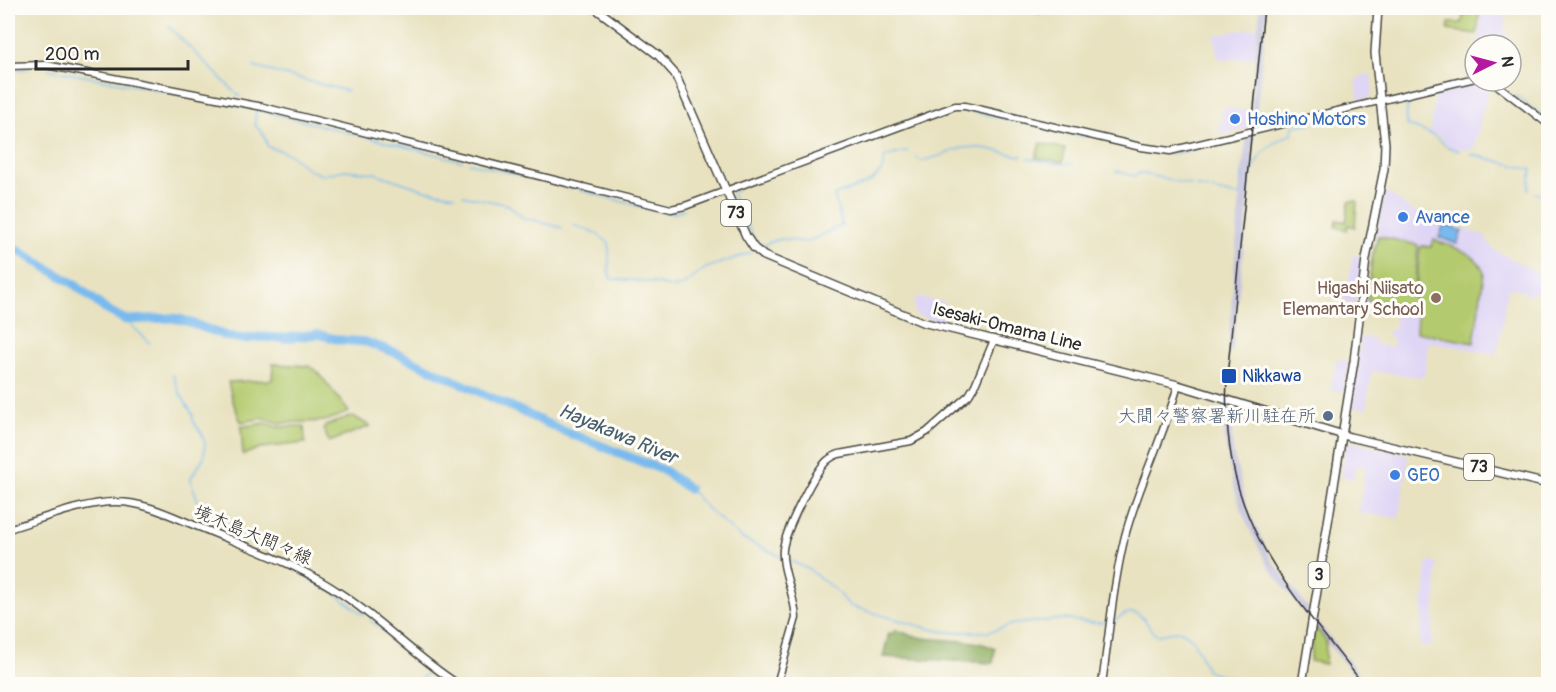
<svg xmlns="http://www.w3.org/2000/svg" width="1556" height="692" font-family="Pangolin,'Klee One',sans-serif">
  <rect width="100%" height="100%" fill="#fdfcf7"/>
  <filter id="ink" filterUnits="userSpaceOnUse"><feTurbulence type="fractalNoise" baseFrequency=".0167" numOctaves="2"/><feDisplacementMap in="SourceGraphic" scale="12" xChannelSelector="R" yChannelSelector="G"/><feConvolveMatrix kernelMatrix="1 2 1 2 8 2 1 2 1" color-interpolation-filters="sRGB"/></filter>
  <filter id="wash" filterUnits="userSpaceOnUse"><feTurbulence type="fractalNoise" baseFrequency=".008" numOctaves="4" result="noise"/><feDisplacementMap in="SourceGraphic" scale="24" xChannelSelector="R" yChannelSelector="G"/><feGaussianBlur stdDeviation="1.35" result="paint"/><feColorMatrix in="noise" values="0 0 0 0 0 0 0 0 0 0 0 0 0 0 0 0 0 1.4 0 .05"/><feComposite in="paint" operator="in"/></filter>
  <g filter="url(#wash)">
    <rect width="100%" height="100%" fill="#e8e2c0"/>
    <g fill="#dfd5f5">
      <path d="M1481 8H1505L1506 45H1478V40L1480 39Z"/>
      <path d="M1257 27 1255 57 1229 60 1218 58 1214 35Z"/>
      <path d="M1371 74 1373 91 1369 98 1359 101 1356 81 1360 76Z"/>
      <path d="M1482 82 1489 84 1474 147 1469 150 1450 147 1438 135 1430 132 1435 93Z"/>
      <path d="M1224 107 1250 111 1249 128 1220 135V123Z"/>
      <path d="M1385 193H1388L1413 211 1484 236 1494 250 1548 278V288L1547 293 1533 292 1531 296 1515 288H1508L1497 354 1428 342 1425 375 1420 377 1372 371 1366 409 1352 407 1361 337 1375 339 1374 344 1392 347 1393 339 1388 338V330L1395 329V314L1397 310 1365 306 1371 260Z"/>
      <path d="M1353 255H1363L1356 303 1339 301 1343 283 1348 284Z"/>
      <path d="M915 297 945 302 942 324 914 314Z"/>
      <path d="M1337 359 1350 362 1343 392 1330 390Z"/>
      <path d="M1352 442 1409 455 1399 518 1358 513 1365 467 1355 466 1353 479 1341 476 1346 445Z"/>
      <path d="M1427 562 1437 563 1436 597 1431 646H1420Z"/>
    </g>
    <g fill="#c3c1db">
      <path d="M1260 8H1267L1255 127 1249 128Z"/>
      <path d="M1254 133 1252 175 1232 352 1228 351 1242 169 1247 135Z"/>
      <path d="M1222 401 1230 404 1233 452 1248 509 1272 560 1310 611 1308 619 1269 567 1253 537 1242 512 1233 484 1226 450Z"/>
      <path d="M1316 620 1367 684H1361L1326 641 1315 626Z"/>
    </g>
    <g fill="#b4ca6e" stroke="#707a4c" stroke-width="1.5">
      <path d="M1464 8H1480L1477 34 1448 30 1449 23H1462Z"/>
      <path d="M1040 143 1065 149 1063 162 1036 158Z"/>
      <path d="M1349 201H1357L1355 227 1348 225 1347 230 1336 227 1337 220 1346 222Z"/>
      <path d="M1378 236 1418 245 1413 311 1400 310 1401 305 1367 300 1372 259Z"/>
      <path d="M1434 240C1453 248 1477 251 1484 273L1474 343 1416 332 1417 315 1414 311 1420 248 1422 246 1431 247Z"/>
      <path d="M273 364 309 366 318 372 349 412 325 421 280 423 264 418 241 422 233 402 228 382 272 380Z"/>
      <path d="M348 417H355L370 426 329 442 324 430 325 426Z"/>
      <path d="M265 423 277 427 304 426 305 443 260 448 243 455 241 427Z"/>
      <path d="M1315 626 1326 641 1325 664 1310 661Z"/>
    </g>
    <path fill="#8fae61" stroke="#5d6c46" stroke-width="1.5" d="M896 630C902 631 908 635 914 636 940 643 970 636 995 649L993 663 883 657 889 633 892 634Z"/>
    <path fill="#79baee" stroke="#52728c" stroke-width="1.5" d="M1444 225 1462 231 1457 244 1439 237Z"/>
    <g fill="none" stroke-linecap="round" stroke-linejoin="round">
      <g stroke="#79baee" stroke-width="1.5">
        <path d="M1019 8 1041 14"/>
        <path d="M1051 13 1053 8"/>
        <path d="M169 27 240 97"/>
        <path d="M254 67 347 91"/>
        <path d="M47 69 247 107"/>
        <path d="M8 71 30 68"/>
        <path d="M1466 77 1471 76"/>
        <path d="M1516 96 1544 117"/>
        <path d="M1408 100 1406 120 1407 125 1433 135 1448 147 1459 151"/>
        <path d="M961 109 1085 137"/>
        <path d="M1143 150 1170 154 1195 149"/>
        <path d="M1471 154 1532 170 1528 190"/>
        <path d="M916 157 921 161C935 159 946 153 959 149 978 144 1002 153 1022 156"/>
        <path d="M1028 158 1058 164H1073"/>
        <path d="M469 163 572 188"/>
        <path d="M1116 171 1135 176 1140 173 1192 185"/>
        <path d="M1253 171C1258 153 1275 140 1292 134L1293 126 1312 123"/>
        <path d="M1196 186 1237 196 1240 194 1242 173"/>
        <path d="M579 190 653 210"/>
        <path d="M733 192 737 190"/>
        <path d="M1535 193 1548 195"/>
        <path d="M455 195 425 190 374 173 344 170 322 175 309 170 290 154 268 147 264 135 255 125 256 109 462 161"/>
        <path d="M463 195 509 205 524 219 533 220 562 228"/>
        <path d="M732 195 757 245 760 246 780 239 807 242 842 225 834 195C856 187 883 185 885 157L908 151"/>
        <path d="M662 211 674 213 684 209"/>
        <path d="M573 225 594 232 609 243V273L611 279 644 281 675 288 687 283 706 268 750 253"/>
        <path d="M126 320 150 343"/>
        <path d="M173 375 179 392 193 415V421L202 434 205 443 204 457 191 478V481L206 524 242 538"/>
        <path d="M689 489 710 511 741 538 782 557"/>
        <path d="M786 559 808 569 833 588 850 606 930 629 947 632H988L1014 624 1063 619 1093 623H1107"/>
        <path d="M302 574 329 590"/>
        <path d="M336 594 364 615"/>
        <path d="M370 620 424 664 425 667"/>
        <path d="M1112 622C1116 620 1121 616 1125 614 1142 607 1146 626 1156 635 1164 636 1172 630 1180 631 1195 633 1200 659 1207 670L1211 673 1236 678 1245 684"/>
        <path d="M422 684 419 681 429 671"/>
      </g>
      <path stroke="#79baee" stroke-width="9" d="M8 244 74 284 105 309 126 320 172 318 183 320 226 336 244 339 260 337 286 338 317 334 340 340 366 342 396 353 561 430 663 470 689 489"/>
    </g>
  </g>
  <g filter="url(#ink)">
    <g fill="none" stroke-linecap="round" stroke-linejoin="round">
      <defs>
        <g id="secondary">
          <path d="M8 66 46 65 263 107 671 209 685 206 955 106H965L1141 147 1170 151 1475 78"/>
          <path d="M1492 81 1548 124"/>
          <path d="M8 529C39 520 86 501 117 502 147 502 177 519 204 529 252 549 300 565 343 595 383 622 417 658 458 684"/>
          <path d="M777 684 796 618C795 595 781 570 783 549 785 532 812 477 824 464 828 459 833 456 839 454L911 441 927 432 969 395 975 385 994 340"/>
          <path d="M1102 684C1109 635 1113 585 1125 536 1139 484 1164 436 1178 385"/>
        </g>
        <g id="primary">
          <path d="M595 8 658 55 675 74 746 236 754 248 764 256 922 322 1178 385 1350 437 1548 484"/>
          <path d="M1302 684 1354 361 1366 259 1384 169 1385 144 1375 53 1378 8"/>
        </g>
      </defs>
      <use href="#secondary" stroke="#474641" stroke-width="9"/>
      <use href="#primary" stroke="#474641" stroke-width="10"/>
      <use href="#secondary" stroke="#fff" stroke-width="6"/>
      <use href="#primary" stroke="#fff" stroke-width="7"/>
      <path stroke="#2b2b2b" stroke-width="1.5" d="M1264 8 1227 377C1220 519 1282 580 1363 684"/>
    </g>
  </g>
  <g fill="#3f7fe0" stroke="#fdfcf7" stroke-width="2">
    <circle cx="1235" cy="119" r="6"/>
    <circle cx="1403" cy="217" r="6"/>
    <circle cx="1395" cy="475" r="6"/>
  </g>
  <circle fill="#8d6e63" stroke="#fdfcf7" stroke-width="2" cx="1436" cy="298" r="6"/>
  <rect fill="#1a4fb4" stroke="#fdfcf7" stroke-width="2" x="1221" y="368" width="16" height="16" rx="3"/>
  <circle fill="#5c6f8a" stroke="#fdfcf7" stroke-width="2" cx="1328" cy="416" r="6"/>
  <g text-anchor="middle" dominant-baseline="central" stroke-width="6" stroke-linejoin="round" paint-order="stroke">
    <g fill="#fdfcf7" stroke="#6a6a68" stroke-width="1.5">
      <rect x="721" y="200" width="30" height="26" rx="4.5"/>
      <rect x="1464" y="454" width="30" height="26" rx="4.5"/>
      <rect x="1308.5" y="562" width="21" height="26" rx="4.5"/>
    </g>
    <g font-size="16" font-weight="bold" fill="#2b2b2b">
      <text x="736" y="213">73</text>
      <text x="1479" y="467">73</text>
      <text x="1319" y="575">3</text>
    </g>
    <g font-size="18" fill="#366cbe" stroke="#fdfcf7" text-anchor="start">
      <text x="1247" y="119">Hoshino Motors</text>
      <text x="1415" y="217">Avance</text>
      <text x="1407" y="475">GEO</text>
    </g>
    <g font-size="18" fill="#785e54" stroke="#fdfcf7" text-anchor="end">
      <text x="1424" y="288">Higashi Niisato<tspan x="1424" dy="21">Elemantary School</tspan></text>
    </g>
    <g font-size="18" fill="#2b2b2b" stroke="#fdfcf7">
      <text transform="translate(1007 327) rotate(14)">Isesaki-Omama Line</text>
      <text transform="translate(253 535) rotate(23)">境木島大間々線</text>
    </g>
    <g font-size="18" fill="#164399" stroke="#fdfcf7" text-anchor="start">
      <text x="1242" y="376">Nikkawa</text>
    </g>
    <g font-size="18" fill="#4e5e75" stroke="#fdfcf7" text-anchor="end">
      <text x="1316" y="416">大間々警察署新川駐在所</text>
    </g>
    <g font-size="20" font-style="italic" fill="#465d6f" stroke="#fdfcf7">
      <text transform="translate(618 434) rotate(23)">Hayakawa River</text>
    </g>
  </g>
  <rect width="1556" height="692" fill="none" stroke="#fdfcf7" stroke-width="30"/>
  <g transform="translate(1493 63) rotate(84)"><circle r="28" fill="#fdfcf7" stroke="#a9a8a5" stroke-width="1.5"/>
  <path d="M0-4.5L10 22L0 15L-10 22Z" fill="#b5179e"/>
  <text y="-9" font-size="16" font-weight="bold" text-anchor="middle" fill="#2b2b2b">N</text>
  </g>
  <path d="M36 60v9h152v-9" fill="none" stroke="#2b2b2b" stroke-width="3"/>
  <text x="45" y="60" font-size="18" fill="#2b2b2b" stroke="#fdfcf7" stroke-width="4.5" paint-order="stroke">200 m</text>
</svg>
